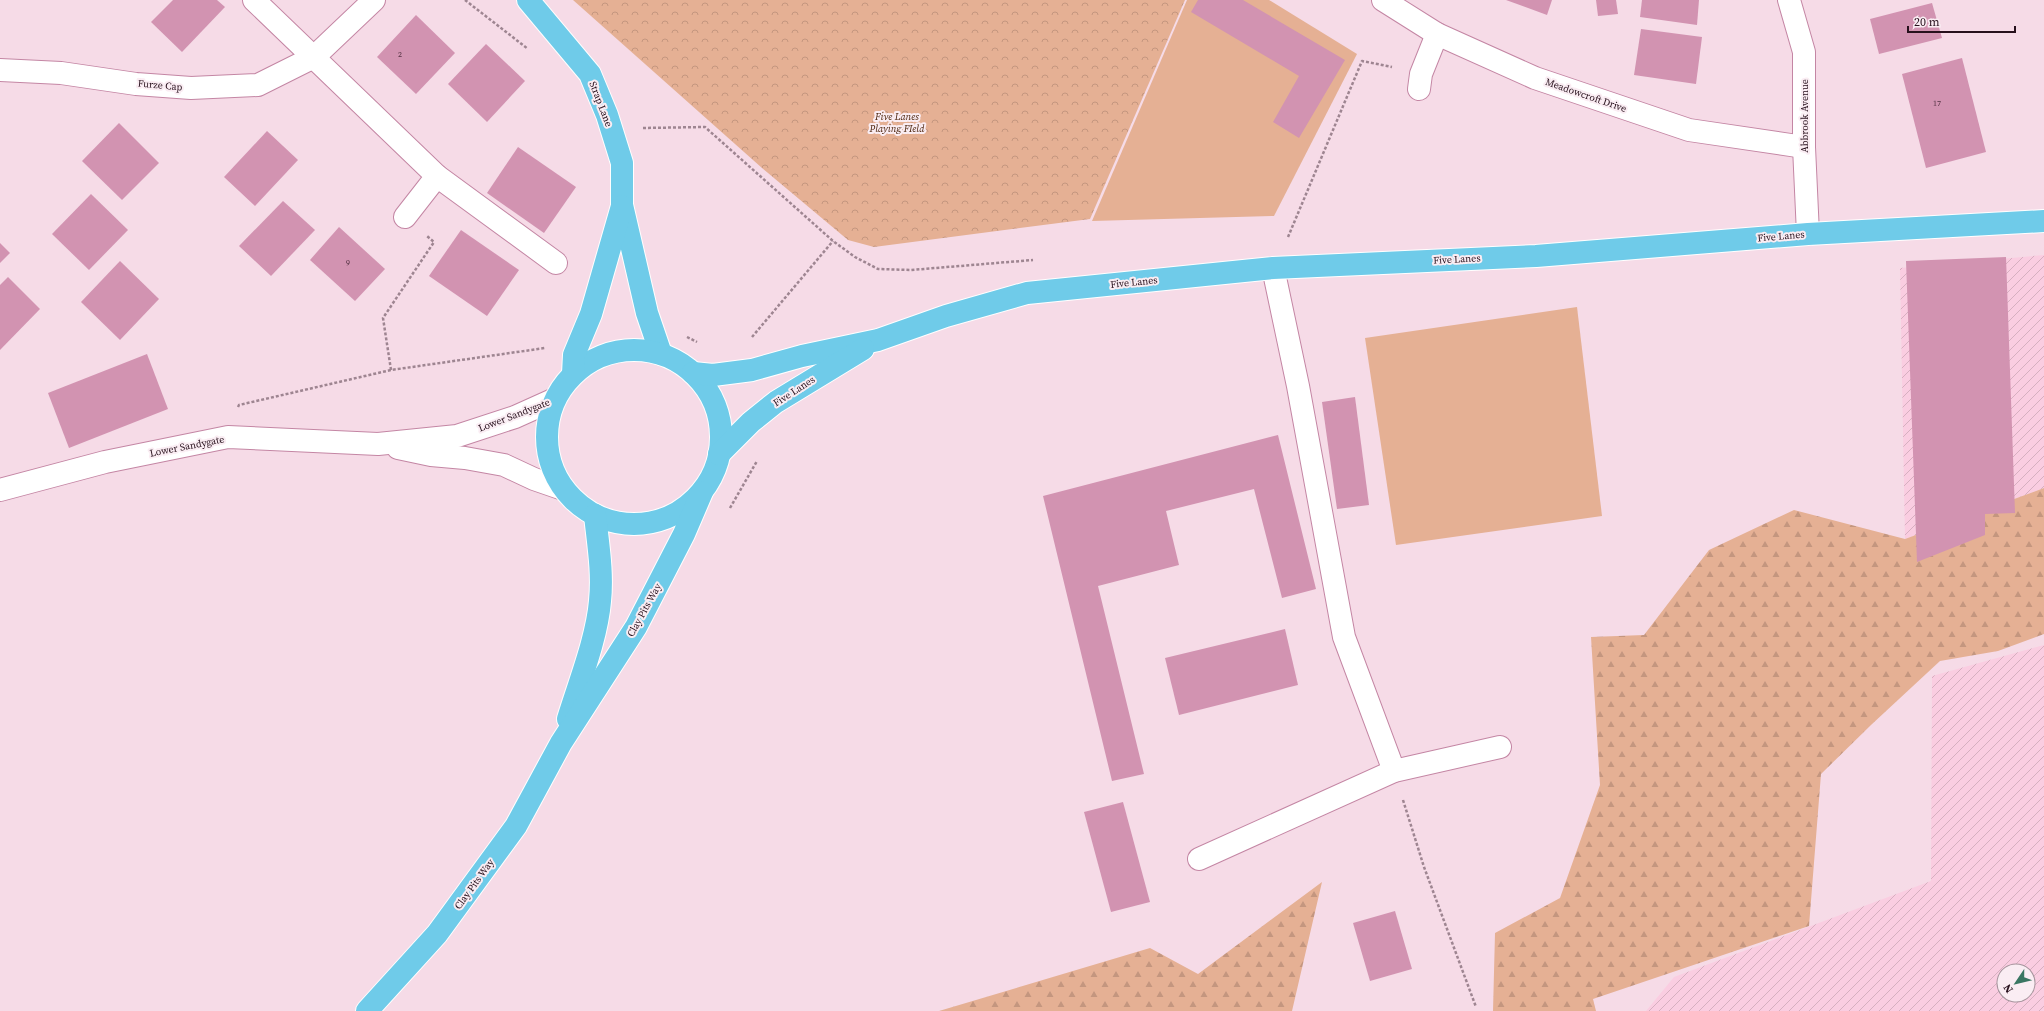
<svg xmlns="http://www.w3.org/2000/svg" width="2044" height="1011" font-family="'Source Serif 4',serif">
  <defs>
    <pattern id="industrial-furrows" width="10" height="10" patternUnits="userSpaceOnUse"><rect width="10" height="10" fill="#facde1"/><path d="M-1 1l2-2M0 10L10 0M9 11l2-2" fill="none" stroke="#d6afc0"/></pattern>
    <pattern id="forest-firs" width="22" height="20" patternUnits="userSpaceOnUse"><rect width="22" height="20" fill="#e5b094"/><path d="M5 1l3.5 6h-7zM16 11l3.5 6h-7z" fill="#c4967f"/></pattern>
    <pattern id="park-crowns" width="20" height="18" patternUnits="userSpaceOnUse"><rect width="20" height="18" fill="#e5b094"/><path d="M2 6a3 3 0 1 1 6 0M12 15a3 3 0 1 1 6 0" fill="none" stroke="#c4967f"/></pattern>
  </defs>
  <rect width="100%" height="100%" fill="#f6dbe7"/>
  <g fill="url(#industrial-furrows)" fill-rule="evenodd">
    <path d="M2044 255V488L1905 539 1900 268Z"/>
    <path d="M2044 645V1011H1646L1674 977 1931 881 1932 676ZM2004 971H2028V995H2004Z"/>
  </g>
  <g fill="url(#forest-firs)">
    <path d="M2044 488V634L1998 651 1940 661 1871 725 1821 774 1809 926 1593 999 1596 1011H1493L1495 933 1560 898 1600 785 1591 637 1644 635 1709 550 1794 510 1905 539Z"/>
    <path d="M1322 882 1292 1011H939L1150 948 1198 974Z"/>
  </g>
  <path fill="url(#park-crowns)" d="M573 0H1185L1090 219 874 247 848 240 762 168Z"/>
  <g fill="#e5b094">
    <path d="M1187 0H1269L1357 54 1274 216 1092 221Z"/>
    <path d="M1577 307 1602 516 1396 545 1365 338Z"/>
  </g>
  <g fill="#d293b1">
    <path d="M173 0H217L225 7 182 52 151 22Z"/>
    <path d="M1198 0H1243L1345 60 1299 138 1273 122 1299 76 1191 12Z"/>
    <path d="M1506 0H1552L1547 15Z"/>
    <path d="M1596 0H1616L1618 14 1598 16Z"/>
    <path d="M1642 0H1699L1697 25 1640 17Z"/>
    <path d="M1932 3 1942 38 1879 54 1870 19Z"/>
    <path d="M416 15 455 53 416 94 377 57Z"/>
    <path d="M1641 29 1702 37 1696 84 1634 75Z"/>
    <path d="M486 44 525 81 487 122 448 84Z"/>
    <path d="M1962 58 1986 152 1926 168 1902 74Z"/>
    <path d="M119 123 159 163 122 200 82 161Z"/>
    <path d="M267 131 298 160 255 206 224 177Z"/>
    <path d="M518 147 576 187 544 233 487 193Z"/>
    <path d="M91 194 128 230 89 270 52 234Z"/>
    <path d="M283 201 315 230 271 276 239 246Z"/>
    <path d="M339 227 385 269 355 301 310 260Z"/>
    <path d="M461 230 519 270 487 316 429 276Z"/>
    <path d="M0 243 10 253 0 263Z"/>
    <path d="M2006 257 2015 513 1985 514V535L1917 562 1906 261Z"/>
    <path d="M120 261 159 299 120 340 81 302Z"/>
    <path d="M8 277 40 309 0 350V285Z"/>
    <path d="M147 354 168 409 69 448 48 393Z"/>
    <path d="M1355 397 1369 505 1337 509 1322 402Z"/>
    <path d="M1278 435 1316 589 1282 598 1254 489 1166 511 1179 565 1098 586 1144 774 1112 781 1043 496Z"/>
    <path d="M1285 629 1298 685 1179 715 1165 658Z"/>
    <path d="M1123 802 1150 902 1111 912 1084 812Z"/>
    <path d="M1395 911 1412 969 1370 981 1353 923Z"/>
  </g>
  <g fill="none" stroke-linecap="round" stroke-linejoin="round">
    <defs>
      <g id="minor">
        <path d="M254 0 437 176 405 217"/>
        <path d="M1383 0 1437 34 1535 78 1689 130 1804 147"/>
        <path d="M1789 0 1804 52V147L1808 234"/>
        <path d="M0 70 61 73 136 84 191 88 258 85 314 57 374 0"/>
        <path d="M1419 89 1421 74 1437 34"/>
        <path d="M437 176 556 263"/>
        <path d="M1273 268 1298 386 1344 637 1394 771"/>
        <path d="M398 448 431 455 465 458 504 465 534 479 563 489"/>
        <path d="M0 490 105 462 228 437 378 444 457 436 515 417 555 399"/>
        <path d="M1199 859 1394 771 1500 747"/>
      </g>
      <g id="major">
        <path d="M528 0 590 74 607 115 622 163V205L647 313 661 354"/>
        <circle cx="634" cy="437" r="87"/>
        <path d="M693 373 713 375 752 370 802 356 878 340 946 316 1027 293 1273 268 1536 256 1808 234 2044 221"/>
        <path d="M573 374 574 355 591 314 622 206"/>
        <path d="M719 454 751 422 776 402 863 349"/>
        <path d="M568 719C579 683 597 638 600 601 603 572 598 544 595 515"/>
        <path d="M367 1011 437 934 516 826 561 743 636 627 684 534 702 492"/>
      </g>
    </defs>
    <use href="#minor" stroke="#c486a4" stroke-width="24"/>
    <use href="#major" stroke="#fff" stroke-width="24"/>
    <g stroke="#9e8591" stroke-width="2.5" stroke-dasharray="3 2" stroke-linecap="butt">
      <path d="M465 0 528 49"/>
      <path d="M643 128 705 127 833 241 855 257 878 269 911 270 1033 260"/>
      <path d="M1288 237 1362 61 1392 67"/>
      <path d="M687 337 697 342"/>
      <path d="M752 337 833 241"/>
      <path d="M391 370 383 318 434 242 427 236"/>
      <path d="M238 407 239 405 391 370 545 348"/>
      <path d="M730 508 757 461"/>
      <path d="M1403 800 1424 867 1476 1007"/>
    </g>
    <use href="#minor" stroke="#fff" stroke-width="22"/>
    <use href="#major" stroke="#6fcbe9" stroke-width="22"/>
  </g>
  <g text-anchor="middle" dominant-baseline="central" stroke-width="4" stroke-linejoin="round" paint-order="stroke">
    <g font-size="8" fill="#523141">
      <text x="400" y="54">2</text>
      <text x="1937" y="103">17</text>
      <text x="348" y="262">9</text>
    </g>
    <g font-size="10" fill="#27101c" stroke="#faedf3">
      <text transform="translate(160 85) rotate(5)">Furze Cap</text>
      <text transform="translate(1586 95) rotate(19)">Meadowcroft Drive</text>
      <text transform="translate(601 104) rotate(69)">Strap Lane</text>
      <text transform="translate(1804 116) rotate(-90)">Abbrook Avenue</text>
      <text transform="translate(1781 236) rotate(-5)">Five Lanes</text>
      <text transform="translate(1457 259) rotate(-3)">Five Lanes</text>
      <text transform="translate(1134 282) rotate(-6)">Five Lanes</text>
      <text transform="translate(794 391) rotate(-33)">Five Lanes</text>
      <text transform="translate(514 415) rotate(-21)">Lower Sandygate</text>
      <text transform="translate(187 446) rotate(-11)">Lower Sandygate</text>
      <text transform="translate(644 610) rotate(-61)">Clay Pits Way</text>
      <text transform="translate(474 884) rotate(-54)">Clay Pits Way</text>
    </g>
    <g font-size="10" font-style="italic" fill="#4d250d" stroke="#faedf3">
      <text x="897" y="116">Five Lanes<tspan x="897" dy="12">Playing FIeld</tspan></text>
    </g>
  </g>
  <g transform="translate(2016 983) rotate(235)"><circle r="19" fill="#faedf3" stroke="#a6959d"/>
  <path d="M0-3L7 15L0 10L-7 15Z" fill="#3a7662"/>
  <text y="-6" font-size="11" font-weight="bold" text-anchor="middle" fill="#27101c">N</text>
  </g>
  <path d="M1908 26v6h107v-6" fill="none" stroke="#27101c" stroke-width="2"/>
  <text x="1914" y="26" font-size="12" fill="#27101c" stroke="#faedf3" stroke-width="3" paint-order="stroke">20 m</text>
</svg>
